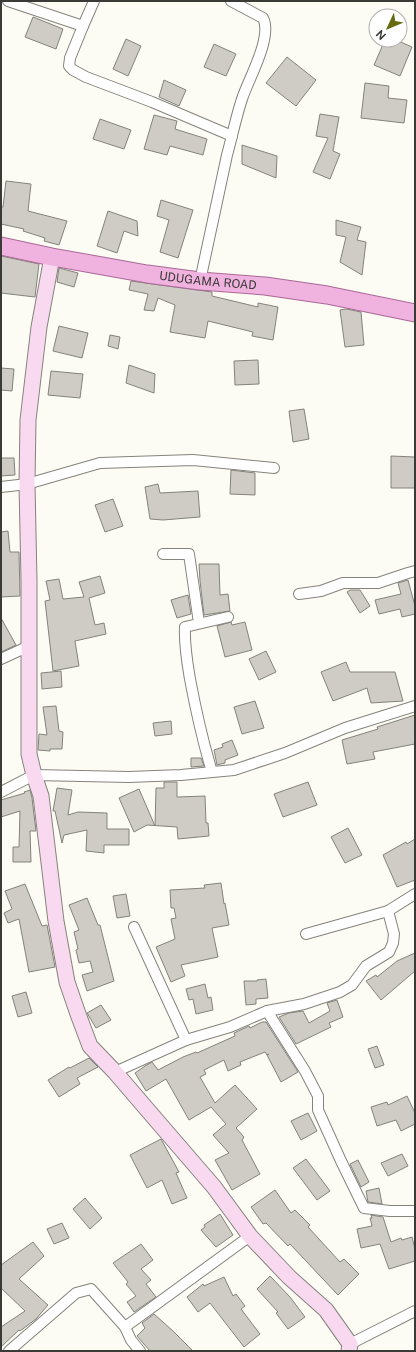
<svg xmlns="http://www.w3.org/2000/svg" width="416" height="1352" font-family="'Public Sans',sans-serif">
  <rect width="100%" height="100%" fill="#fdfcf4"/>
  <g fill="#ceccc5" stroke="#84827c">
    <path d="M33 17 63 29 56 49 25 37Z"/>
    <path d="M126 39 141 46 128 76 113 69Z"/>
    <path d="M385 40H396L412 47 400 76 374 65Z"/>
    <path d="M214 44 236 54 226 76 204 67Z"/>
    <path d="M287 57 316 80 296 106 266 83Z"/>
    <path d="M164 80 186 90 179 106 159 97Z"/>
    <path d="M365 83 389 86 388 98 407 100 404 123 361 118Z"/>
    <path d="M320 114 339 117 333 151 340 154 330 179 313 172 328 138 316 136Z"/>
    <path d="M154 115 177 121 175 129 207 139 203 155 170 146 167 155 144 149Z"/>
    <path d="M100 119 131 130 124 149 93 139Z"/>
    <path d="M242 145 277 156 276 178 242 164Z"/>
    <path d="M6 181 31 184 28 211 67 221 59 245 44 241 45 238 23 231 24 229 1 224V207H3Z"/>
    <path d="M161 200 193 210 178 258 160 252 169 220 157 216Z"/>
    <path d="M108 211 137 221 138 236 124 231 117 253 97 246Z"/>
    <path d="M336 220 361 227 357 240 366 242 362 275 340 262 346 237 336 235Z"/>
    <path d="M1 256 39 264 35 297 1 293Z"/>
    <path d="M59 268 78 273 74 287 57 282Z"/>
    <path d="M131 281 212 292V296L258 307V303L278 307 273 340 252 336 253 332 208 321 205 338 170 332 175 305 158 298 154 311 144 310 148 294 129 290Z"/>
    <path d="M346 309 361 312 364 345 345 347 340 310Z"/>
    <path d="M59 326 88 333 82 358 53 351Z"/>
    <path d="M110 335 120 337 118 349 108 346Z"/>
    <path d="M258 360 259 384 235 385 234 361Z"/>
    <path d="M129 365 155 374 154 393 126 383Z"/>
    <path d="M1 368 14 369 12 391 1 390Z"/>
    <path d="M51 371 83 374 80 398 48 395Z"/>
    <path d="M304 409 309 439 293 442 289 411Z"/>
    <path d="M391 456 415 457V488H391Z"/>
    <path d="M1 458H14L15 475 1 476Z"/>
    <path d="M231 470 255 473V495L230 494Z"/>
    <path d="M158 484 160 493 198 491 200 517 163 520 150 519 145 487Z"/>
    <path d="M113 499 123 526 105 532 95 505Z"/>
    <path d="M8 531 10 552H19L20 596 1 597V532Z"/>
    <path d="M199 564H219L220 595 228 594 230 611 204 615 200 581Z"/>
    <path d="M100 576 105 593 89 598 95 625 104 623 106 634 75 641 79 666 53 671 45 601 50 600 46 581 59 579 63 599 84 597 79 582Z"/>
    <path d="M408 580 415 606V614L402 617 400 609 379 614 375 600 401 594 398 583Z"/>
    <path d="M350 590H360L370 606 360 613 347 592Z"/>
    <path d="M188 595 191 614 177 618 171 600Z"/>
    <path d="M1 618 16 645 1 652Z"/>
    <path d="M231 622 232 625 245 622 252 650 225 657 217 626Z"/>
    <path d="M266 651 276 672 259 680 249 659Z"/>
    <path d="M346 662 350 672H395L403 701 371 703 367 688 333 701 321 672Z"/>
    <path d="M61 671 62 687 42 689 41 673Z"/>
    <path d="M255 701 264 728 242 734 234 707Z"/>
    <path d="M56 706 59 731 63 732 62 749H50V751L38 750 39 734 47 735 43 707Z"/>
    <path d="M415 715V744L373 752 375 759 347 764 342 740 378 729 377 727Z"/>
    <path d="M171 721 172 734 155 736 153 723Z"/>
    <path d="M232 740 238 755 225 760V763L217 765 214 750 223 747 222 744Z"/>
    <path d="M191 758H201L204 766 191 767Z"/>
    <path d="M164 782H177V797L205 796 206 823H208L209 836 178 839 177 827 147 825 134 832 119 798 139 789 155 826 156 788H164Z"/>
    <path d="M308 782 317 805 283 817 274 794Z"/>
    <path d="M57 788 72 790 68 815 78 812 107 813V829H129V845H104V853L86 851 87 830 64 835 62 843 55 811H53Z"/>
    <path d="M30 790 32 798 36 831H30L31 862H13V847H19L20 811 1 817V800L25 793 24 792Z"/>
    <path d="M348 828 362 855 345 863 331 837Z"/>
    <path d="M415 839V880L397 887 383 855 406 842 407 844Z"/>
    <path d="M221 883 224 904 225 903 229 925 212 928 218 957 181 965 185 976 171 982 156 947 175 939 171 919 176 918 174 908H171L170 890 205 888 204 885Z"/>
    <path d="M25 884 42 926 47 925 55 967 29 972 19 919 8 923 4 913 12 909 5 891Z"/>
    <path d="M126 894 130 916 117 918 113 896Z"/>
    <path d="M87 898 98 925H100L114 981 87 991 82 975 93 972 90 961 79 963 76 950 78 949 74 932 79 930 69 905Z"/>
    <path d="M415 953V971L381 1000 366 981 376 975 377 977 397 961Z"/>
    <path d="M266 979 268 998 256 999V1004L246 1005 244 981H257V980Z"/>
    <path d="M205 984 208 998 211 997 213 1010 196 1014 193 999 189 1000 186 989Z"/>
    <path d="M26 992 32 1013 18 1017 12 996Z"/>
    <path d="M337 1000 343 1017 329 1023 331 1027 296 1044 279 1017 289 1013 303 1011 309 1023 330 1011 327 1003Z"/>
    <path d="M101 1005 111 1020 96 1028 87 1013Z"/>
    <path d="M262 1022H266L298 1072 281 1082 267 1055 269 1054 267 1055 265 1052 240 1062 241 1065 228 1071 224 1060 204 1070 206 1074 200 1077 215 1103 235 1085 257 1109 236 1128 244 1137 242 1140 260 1174 232 1190 215 1160 229 1153 213 1135 226 1124 211 1107 189 1120 166 1079 146 1091 135 1073 145 1066 152 1062 158 1070 183 1057 196 1052 197 1053 235 1036 234 1033 249 1026 250 1028Z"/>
    <path d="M377 1046 384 1065 375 1068 368 1049Z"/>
    <path d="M89 1058 98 1067 77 1078 80 1084 59 1097 48 1080 69 1067 70 1068Z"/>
    <path d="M407 1096 415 1113V1124L401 1131 396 1120 377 1126 371 1107 387 1102 388 1105Z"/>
    <path d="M308 1113 317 1131 301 1140 291 1121Z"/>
    <path d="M161 1139 179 1172 176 1173 187 1198 172 1204 162 1180 147 1188 130 1155Z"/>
    <path d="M402 1154 408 1166 388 1176 381 1163Z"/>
    <path d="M306 1159 330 1191 317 1200 293 1168Z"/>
    <path d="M358 1160 369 1182 361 1187 350 1164Z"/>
    <path d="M379 1188 382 1204 368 1202 366 1191Z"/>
    <path d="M275 1190 291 1213 295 1210 310 1225 308 1227 340 1262 344 1259 359 1274 338 1295 290 1244 288 1246 266 1223 263 1224 251 1207Z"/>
    <path d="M85 1198 102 1218 90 1229 73 1209Z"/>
    <path d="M220 1214 233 1235 216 1247 201 1230 205 1227 204 1225Z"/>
    <path d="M371 1215 383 1217 391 1242 401 1238 402 1240 412 1237 415 1249V1261L389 1269 380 1244 361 1248 357 1229 372 1226 370 1218H372Z"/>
    <path d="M62 1223 69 1238 54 1244 47 1229Z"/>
    <path d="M33 1242 44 1256 19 1279 48 1305 36 1319 20 1331 19 1330 1 1347V1327L25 1311 1 1288V1265Z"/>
    <path d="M141 1244 153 1260 141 1269 151 1280 146 1284 156 1297 134 1312 127 1302 136 1296 126 1284 128 1282 113 1263Z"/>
    <path d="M270 1276 290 1297 305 1317 288 1329 276 1313 278 1312 257 1289Z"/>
    <path d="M224 1277 233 1296 236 1294 245 1306 241 1309 260 1334 244 1347 210 1303 198 1312 187 1297 203 1284 204 1286Z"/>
    <path d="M154 1314 173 1331 193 1351H150L137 1336 145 1328 142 1323Z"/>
  </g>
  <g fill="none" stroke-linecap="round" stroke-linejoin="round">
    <defs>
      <g id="street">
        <path d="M8 1 83 26 70 58 69 66 73 70 86 77 152 102 232 136"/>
        <path d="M83 26 94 1"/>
        <path d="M200 281C209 239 218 197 227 155 232 137 236 117 242 99 248 80 273 37 263 18L231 1"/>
        <path d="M1 487 27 484 100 463 193 460 274 468"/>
        <path d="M163 554H189L199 623"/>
        <path d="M299 594 321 591 343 583H378L408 573 415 571"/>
        <path d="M1 659 29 646"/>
        <path d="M212 772C203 742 196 711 190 679 187 661 184 645 185 627L228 617"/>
        <path d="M1 792 34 775 129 777 181 775 234 770 285 753 345 728 415 706"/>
        <path d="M134 927 186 1040"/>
        <path d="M306 934 388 911 415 894"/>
        <path d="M267 1011 305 1071 318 1096V1110L341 1161 364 1208 390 1211H415"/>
        <path d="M115 1072 186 1040 230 1027 267 1011 304 1004 340 992 352 985 366 966 389 952 393 943 394 934 388 911"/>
        <path d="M125 1327 250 1236"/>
        <path d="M350 1344 415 1311"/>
        <path d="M9 1351 76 1293 91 1289 125 1327 131 1340 140 1351"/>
      </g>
      <path id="secondary" d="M52 257 39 327 28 420 27 484 29 580V754L34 775 41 796 56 921 67 982 78 1014 90 1046 115 1072 145 1107 214 1187 250 1236 289 1277 326 1310 350 1344 349 1351"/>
      <g id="primary">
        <path id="s1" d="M1 246 52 257 147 274 200 281 265 286 327 295 415 313"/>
      </g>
    </defs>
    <use href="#street" stroke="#84837c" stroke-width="12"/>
    <use href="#secondary" stroke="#84837c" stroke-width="17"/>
    <use href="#primary" stroke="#aa6896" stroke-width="19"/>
    <use href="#street" stroke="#fff" stroke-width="10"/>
    <use href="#secondary" stroke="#f8d9ef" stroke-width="15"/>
    <use href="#primary" stroke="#f0b3df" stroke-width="17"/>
  </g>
  <g text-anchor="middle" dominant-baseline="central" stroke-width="4" stroke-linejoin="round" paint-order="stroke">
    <g font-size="12" fill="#3a3a37" stroke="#fff">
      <text stroke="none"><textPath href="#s1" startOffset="210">UDUGAMA ROAD</textPath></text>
    </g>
  </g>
  <rect width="416" height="1352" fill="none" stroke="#3a3a37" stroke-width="4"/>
  <g transform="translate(388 28) rotate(226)"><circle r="19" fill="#ffffff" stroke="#b0b0af"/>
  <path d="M0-3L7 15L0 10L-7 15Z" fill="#656b0e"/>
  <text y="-6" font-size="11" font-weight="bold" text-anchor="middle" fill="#3a3a37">N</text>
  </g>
</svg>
